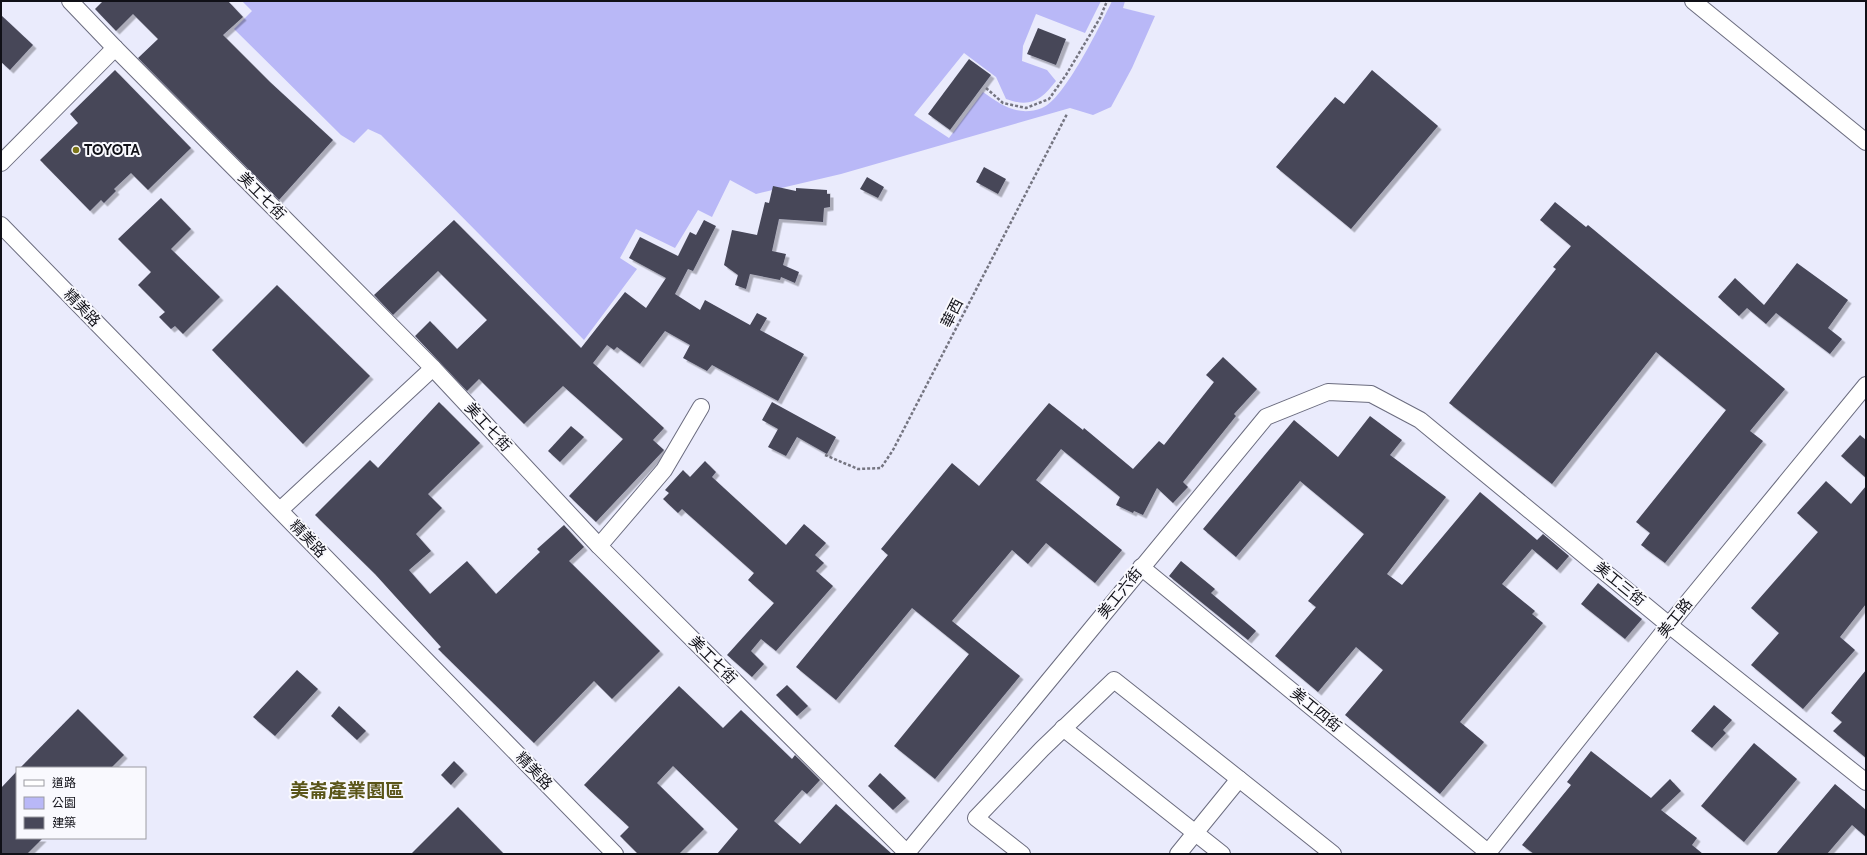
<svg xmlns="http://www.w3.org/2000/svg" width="1867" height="855" font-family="Cabin,'Noto Sans TC',sans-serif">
  <defs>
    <filter id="shadow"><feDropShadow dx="3.5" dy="3.5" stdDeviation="0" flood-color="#0004"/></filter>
  </defs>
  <rect width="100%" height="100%" fill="#eaebfc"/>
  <path fill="#b9b8f7" d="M242 1H1101L1085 33 1036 14 1023 46 1022 61 1047 70 1056 81C1041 100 1031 108 1006 99L996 77 964 53 914 115 949 138 983 92C1001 105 1018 117 1042 108 1064 100 1101 24 1112 1H1125L1123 8 1155 16 1132 68 1111 107 1093 115 1070 108 841 174 756 194 730 180 712 217 698 210 675 248 636 229 620 258 637 269 584 340 381 135 368 129 354 143 341 135 234 29 252 11Z"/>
  <g fill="#474759" filter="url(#shadow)">
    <path d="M103 1H228L243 17 223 35 270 82 333 140 279 200 138 58 158 39 133 14 116 31 95 9Z"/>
    <path d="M1 15 33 45 10 70 1 62Z"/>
    <path d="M1038 28 1066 39 1056 65 1027 54Z"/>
    <path d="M969 59 991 75 950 130 928 114Z"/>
    <path d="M115 70 191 148 148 190 131 173 114 189 116 191 104 203 101 200 90 211 40 160 78 123 70 114Z"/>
    <path d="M1372 70 1438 126 1351 229 1276 167 1335 97 1344 104Z"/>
    <path d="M984 167 1006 179 998 194 976 182Z"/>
    <path d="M867 177 884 187 878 198 860 189Z"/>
    <path d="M773 186 796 191V188L827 190V194H830V207L824 208 823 222 779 219 772 251 786 254 783 265 799 272 795 283 781 277 780 280 750 274 746 289 735 285 738 275 724 265 732 230 757 235 765 202 769 203Z"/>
    <path d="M161 198 191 229 171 249 220 297 183 334 175 326 171 329 159 317 165 312 138 285 151 272 118 239Z"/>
    <path d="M1555 202 1586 227 1588 225 1785 389 1750 431 1763 441 1665 563 1641 545 1650 533 1636 522 1726 410 1656 352 1552 484 1449 403 1556 269 1553 267 1571 246 1540 220Z"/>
    <path d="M454 220 581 348 625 292 646 308 666 278 629 258 640 237 678 256 690 232 696 235 704 220 716 226 693 271 688 269 675 294 700 310 705 300 750 325 757 313 767 318 760 330 804 354 778 401 712 365 707 371 683 358 690 345 665 331 640 364 617 347 614 350 607 345 593 363 664 428 653 440 664 450 596 522 569 496 623 439 563 386 524 424 479 379 467 391 415 336 430 321 457 349 487 320 438 271 393 315 374 295Z"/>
    <path d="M1797 263 1848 300 1828 328 1842 339 1830 354 1776 313 1766 324 1747 308 1739 316 1718 297 1735 278 1764 305Z"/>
    <path d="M277 285 370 376 303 444 212 350Z"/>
    <path d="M1223 357 1257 389 1234 414 1236 416 1183 482 1188 487 1173 503 1157 488 1143 515 1134 511 1133 513 1116 505 1120 497 1061 449 1036 480 1122 550 1095 583 1046 543 1028 564 1012 550 952 621 1020 676 935 779 894 746 969 654 912 608 836 700 796 667 888 555 881 549 952 463 979 486 1049 403 1083 430 1084 428 1133 469 1159 441 1164 445 1214 382 1206 375Z"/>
    <path d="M439 402 480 443 428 494 442 508 416 534 431 551 409 570 430 594 467 561 496 594 540 552 537 549 564 525 584 547 569 561 660 651 612 699 594 681 534 743 438 649 441 647 375 574 315 515 370 460 378 468Z"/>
    <path d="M772 402 836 437 827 454 797 437 786 456 768 447 778 429 762 420Z"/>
    <path d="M1370 416 1402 440 1390 455 1446 497 1387 574 1402 585 1480 492 1537 540 1543 534 1569 556 1557 570 1532 549 1502 584 1535 611 1532 614 1543 623 1460 722 1484 742 1440 794 1345 715 1383 670 1356 647 1318 692 1275 656 1316 607 1308 601 1364 534 1300 481 1236 557 1203 529 1294 420 1338 457Z"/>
    <path d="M571 426 584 437 560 462 548 451Z"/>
    <path d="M1860 435 1866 440V478L1841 456Z"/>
    <path d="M705 461 716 472 712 477 786 545 804 524 826 543 815 555 824 563 816 571 833 586 776 651 761 639 751 651 764 664 752 677 727 655 774 603 748 580 754 573 682 509 678 513 663 499 669 493 665 490 683 470 690 477Z"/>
    <path d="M1826 481 1851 504 1866 486V604L1840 637 1855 650 1803 709 1751 665 1779 633 1751 608 1818 532 1797 513Z"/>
    <path d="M1181 561 1215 589 1211 593 1256 631 1248 640 1169 576Z"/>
    <path d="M1598 583 1642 619 1625 639 1581 604Z"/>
    <path d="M297 670 318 689 275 736 253 717Z"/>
    <path d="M1866 670V758L1833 731 1842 722 1831 713Z"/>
    <path d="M787 685 808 706 797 716 776 695Z"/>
    <path d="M679 686 723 728 741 710 792 759 795 755 820 780 807 794 802 790 774 821 800 844 836 804 892 854H717L738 829 673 766 657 783 704 829 679 854H638L620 836 629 827 584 785Z"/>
    <path d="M1714 705 1732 720 1723 730 1726 733 1712 748 1691 731Z"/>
    <path d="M339 706 366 731 357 740 331 716Z"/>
    <path d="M78 709 124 755 111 768H20Z"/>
    <path d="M1754 743 1797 779 1744 842 1701 806Z"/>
    <path d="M1591 751 1651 798 1670 779 1681 791 1661 810 1697 838 1692 845 1703 854H1534L1522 845 1571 785 1567 782Z"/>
    <path d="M454 761 464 771 451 785 441 775Z"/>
    <path d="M17 771V838H43L27 854H1V788Z"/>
    <path d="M880 773 906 798 893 810 868 786Z"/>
    <path d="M1835 784 1866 810V837L1852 825 1827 854H1776Z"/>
    <path d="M458 807 504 854H411Z"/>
  </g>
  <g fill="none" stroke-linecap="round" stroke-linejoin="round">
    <defs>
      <g id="minor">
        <path d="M70 1 115 48 433 368 599 546 907 853"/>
        <path d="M1693 1 1866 142"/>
        <path d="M1 163 115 48"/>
        <path d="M1 225 615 854"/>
        <path d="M280 510 433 368"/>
        <path d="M599 546 664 470 701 407"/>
        <path d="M1141 567 1490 854"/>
        <path d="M1063 728 1222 854"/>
        <path d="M906 854 1266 417 1328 392 1371 394 1420 420 1669 625 1866 782"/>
        <path d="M1022 854 976 818 1042 749 1114 680 1239 779"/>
        <path d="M1178 854 1239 779 1333 854"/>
        <path d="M1487 854 1669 625 1866 385"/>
      </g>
    </defs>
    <use href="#minor" stroke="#6b6c7f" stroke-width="18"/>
    <g stroke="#757581" stroke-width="2.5" stroke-dasharray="3 2" stroke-linecap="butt">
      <path d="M986 88 1003 103 1026 108 1049 99 1066 75 1100 18 1107 1"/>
      <path d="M825 455 858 469 881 468 893 450 1067 114"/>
    </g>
    <use href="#minor" stroke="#fff" stroke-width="16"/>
  </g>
  <circle fill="#7d761a" stroke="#f9f9fe" stroke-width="1.5" cx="76" cy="150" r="4"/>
  <g text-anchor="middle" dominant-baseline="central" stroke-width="4" stroke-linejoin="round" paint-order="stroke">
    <g font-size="15" font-weight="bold" fill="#101017" stroke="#f9f9fe" text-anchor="start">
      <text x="84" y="150">TOYOTA</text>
    </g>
    <g font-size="15" fill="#101017" stroke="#f9f9fe">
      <text transform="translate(262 196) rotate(45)">美工七街</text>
      <text transform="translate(82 308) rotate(46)">精美路</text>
      <text transform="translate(952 313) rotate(-63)">華西</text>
      <text transform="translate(488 427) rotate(47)">美工七街</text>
      <text transform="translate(308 539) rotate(46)">精美路</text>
      <text transform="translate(1620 584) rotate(39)">美工三街</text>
      <text transform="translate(1120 593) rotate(-51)">美工六街</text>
      <text transform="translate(1675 618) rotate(-51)">美工路</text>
      <text transform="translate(713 660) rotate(45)">美工七街</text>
      <text transform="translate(1316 710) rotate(39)">美工四街</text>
      <text transform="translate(534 771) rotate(46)">精美路</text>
    </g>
    <g font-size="19" font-weight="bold" fill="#5a5518" stroke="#f9f9fe">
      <text x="347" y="790">美崙產業園區</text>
    </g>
  </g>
  <rect width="1867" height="855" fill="none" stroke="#101017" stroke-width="4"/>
  <rect x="16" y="767" width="130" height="72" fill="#f9f9fe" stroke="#9c9ca2"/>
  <rect x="24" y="780" width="20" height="6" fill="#ffffff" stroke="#9c9ca2"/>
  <text x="52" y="787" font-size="12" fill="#101017">道路</text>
  <rect x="24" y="797" width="20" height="12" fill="#b9b8f7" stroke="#9c9ca2"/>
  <text x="52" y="807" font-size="12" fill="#101017">公園</text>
  <rect x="24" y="817" width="20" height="12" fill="#474759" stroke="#9c9ca2"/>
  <text x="52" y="827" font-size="12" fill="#101017">建築</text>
</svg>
